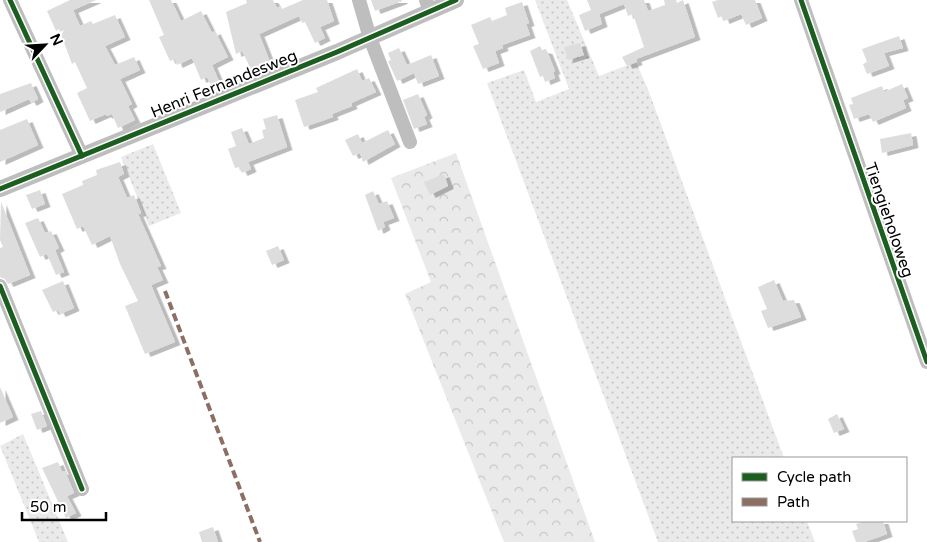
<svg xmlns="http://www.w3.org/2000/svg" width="927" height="542" font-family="'Varela Round',sans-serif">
  <defs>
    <pattern id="grass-dots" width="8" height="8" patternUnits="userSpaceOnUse" patternTransform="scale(1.25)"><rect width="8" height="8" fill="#eaeaea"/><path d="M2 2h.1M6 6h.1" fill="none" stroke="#c7c7c7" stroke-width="1.8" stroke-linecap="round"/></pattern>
    <pattern id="forest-crowns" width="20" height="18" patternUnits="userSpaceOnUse" patternTransform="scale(1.25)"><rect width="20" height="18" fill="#eaeaea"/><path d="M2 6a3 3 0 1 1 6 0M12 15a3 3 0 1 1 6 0" fill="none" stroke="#c7c7c7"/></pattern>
    <filter id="shadow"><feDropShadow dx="5.5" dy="3" stdDeviation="0" flood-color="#0004"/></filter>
  </defs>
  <rect width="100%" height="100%" fill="#fff"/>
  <g fill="url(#grass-dots)">
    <path d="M535 0H567L599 76 636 62 649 92 784 458H733V521H807L815 542H658L487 83 524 70 536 102 569 89Z"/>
    <path d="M153 144 181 213 149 226 121 157Z"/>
    <path d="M23 434 68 542H39L0 446Z"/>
  </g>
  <path fill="url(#forest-crowns)" d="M456 153 595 542H504L405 294 431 282 391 178Z"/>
  <g fill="#ddd" filter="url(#shadow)">
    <path d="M70 0H96L73 10 80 26 91 21 93 24 115 15 125 37 105 46 115 65 134 57 140 70 120 79 132 104 128 106 135 120 118 128 112 114 107 116 106 114 90 121 77 93 87 88 75 62 72 64 59 29 56 31 47 11Z"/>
    <path d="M149 0H171L181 21 201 11 212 33 215 31 228 57 212 65 220 84 212 88 207 77 201 80 192 58 177 65 175 59 170 61 159 37 164 35Z"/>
    <path d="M246 0H273L277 8 281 6 282 9 303 0H327L334 21 320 27 325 38 315 43 305 22 302 23 299 16 259 34 270 62 251 69 242 51 236 54 226 12 247 3Z"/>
    <path d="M371 0H402V1L375 11Z"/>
    <path d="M587 0H644L648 11 665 5 664 0H676L677 3 683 0 695 37 636 59 637 62 627 66 622 57 644 47 633 14 628 16 624 4 599 14 602 24 585 31 579 15 591 10Z"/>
    <path d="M718 0H755L762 18 746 25 741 14 724 21 722 16 718 18 712 2Z"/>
    <path d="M522 2 529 23 526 24 530 35 502 45 503 48 495 51 499 63 483 69 473 46 479 44 471 25 490 17 492 21 507 15 505 8Z"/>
    <path d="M899 36 903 48 884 53 889 66 867 74 863 64 867 62 862 49Z"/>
    <path d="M580 43 584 55 568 60 564 47Z"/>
    <path d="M540 46 542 50 547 51 555 71 553 72 555 78 545 82 543 76 540 77 530 51Z"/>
    <path d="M399 48 407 65 431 55 439 76 418 84 414 73 397 81 388 61 391 60 388 53Z"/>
    <path d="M357 69 362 81 369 78 376 92 351 103 352 106 332 114 333 117 304 127 295 100 318 92 316 88Z"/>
    <path d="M31 83 38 99 31 103 29 99 0 112V94Z"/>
    <path d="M902 84 908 98 903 100 906 108 873 122 869 114 854 119 849 105 853 104 851 98 882 86 884 92Z"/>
    <path d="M418 94 427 115 424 117 427 124 414 129 403 100Z"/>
    <path d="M277 115 287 147 248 162 251 169 242 173 239 167 235 168 228 149 236 146 231 132 242 128 249 144 264 138 262 130 266 129 263 119Z"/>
    <path d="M27 119 38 145 0 162V130Z"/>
    <path d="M388 130 395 144 363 162 360 153 353 156 345 140 358 134 362 143Z"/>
    <path d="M911 133 913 145 882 153 880 139Z"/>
    <path d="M120 162 124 174 118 177 127 198 134 195 141 213 138 214 161 266 157 267 163 280 151 285 175 342 145 354 125 306 138 301 120 264 110 236 92 245 83 226 77 229 62 194 83 185 82 181 97 175 96 170Z"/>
    <path d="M444 174 448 186 430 195 424 182Z"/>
    <path d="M40 190 45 204 32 209 26 195Z"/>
    <path d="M373 191 379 204 387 201 394 218 383 222 385 227 378 231 365 195Z"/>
    <path d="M1 202 30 275 8 284 5 279 0 277V248L3 247 0 240Z"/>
    <path d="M38 218 45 233 51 231 59 248 55 250 64 272 56 275 47 254 40 257 25 223Z"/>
    <path d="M278 246 284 260 272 265 266 251Z"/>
    <path d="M774 280 783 301 794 300 801 317 768 328 761 311 767 309 758 287Z"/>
    <path d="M63 281 74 308 60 314 58 310 53 312 42 290Z"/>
    <path d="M0 387 13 417 0 423Z"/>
    <path d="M41 411 47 426 37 430 31 414Z"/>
    <path d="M837 414 844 429 834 433 828 419Z"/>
    <path d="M58 462 62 472 65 471 74 493 67 496 76 513 66 518 42 468Z"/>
    <path d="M866 521H883L887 534 864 542H856L852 531 858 529 856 524Z"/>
    <path d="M213 527 218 542H202L199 532Z"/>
  </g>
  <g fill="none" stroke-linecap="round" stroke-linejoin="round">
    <g stroke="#bebebe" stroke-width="14">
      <path d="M10 0 82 156"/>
      <path d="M359 0 370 38 410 142"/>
      <path d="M426 0 430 11"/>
      <path d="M801 0 927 362"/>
      <path d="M0 286 82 489"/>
    </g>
    <path stroke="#bebebe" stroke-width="16" d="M0 189 337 52 456 0"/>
    <path stroke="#8d6e63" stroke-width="4" stroke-dasharray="8 4" stroke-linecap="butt" d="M165 291 260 542"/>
    <defs>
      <g id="cycleway">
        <path d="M10 0 82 156"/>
        <path d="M801 0 927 362"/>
        <path d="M0 189 337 52 456 0"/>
        <path d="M0 286 82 489"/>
      </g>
    </defs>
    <use href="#cycleway" stroke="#fff" stroke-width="8"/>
    <use href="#cycleway" stroke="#1b5e20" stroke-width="5"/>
  </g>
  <g text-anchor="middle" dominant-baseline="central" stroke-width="4" stroke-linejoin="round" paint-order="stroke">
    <g font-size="16" fill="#000" stroke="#fff">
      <text transform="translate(224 84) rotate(-22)">Henri Fernandesweg</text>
      <text transform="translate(889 220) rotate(71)">Tiengieholoweg</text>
    </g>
  </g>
  <rect x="732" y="457" width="175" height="65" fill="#ffffff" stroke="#999999"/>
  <rect x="742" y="473" width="25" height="8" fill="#1b5e20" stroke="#999999"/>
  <text x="777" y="482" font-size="15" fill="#000000">Cycle path</text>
  <rect x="742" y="498" width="25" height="8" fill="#8d6e63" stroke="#999999"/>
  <text x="777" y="507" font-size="15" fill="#000000">Path</text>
  <g transform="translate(45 45) rotate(65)" stroke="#ffffff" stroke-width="4" paint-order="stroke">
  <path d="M0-4L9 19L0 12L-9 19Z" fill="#000000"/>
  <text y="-8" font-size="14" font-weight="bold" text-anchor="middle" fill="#000000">N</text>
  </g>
  <path d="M22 512v8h84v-8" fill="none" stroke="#000000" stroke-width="2.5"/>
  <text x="30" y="512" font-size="15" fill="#000000" stroke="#ffffff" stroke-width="4" paint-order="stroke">50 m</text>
</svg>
